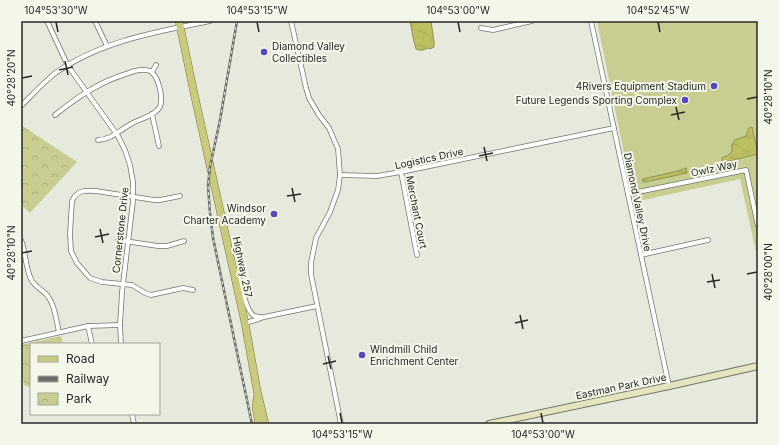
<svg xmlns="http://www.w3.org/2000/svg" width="779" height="445" font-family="Inter,sans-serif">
  <defs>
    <pattern id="park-crowns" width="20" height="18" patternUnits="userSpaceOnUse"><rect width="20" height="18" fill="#c8cd91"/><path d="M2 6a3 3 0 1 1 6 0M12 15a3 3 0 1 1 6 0" fill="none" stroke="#acb07d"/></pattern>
    <pattern id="water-ripples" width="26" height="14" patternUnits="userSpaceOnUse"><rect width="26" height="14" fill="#bbbf61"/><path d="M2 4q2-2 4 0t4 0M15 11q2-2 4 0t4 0" fill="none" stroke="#a1a454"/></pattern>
  </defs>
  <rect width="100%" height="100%" fill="#e8e9dd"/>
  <g fill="url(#park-crowns)">
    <path d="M21 125 77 162 30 213 21 205Z"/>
    <path d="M61 336 63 344H31V388L24 385 23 378 21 375V345Z"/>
  </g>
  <path fill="#c8cd91" d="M597 21H758V261L740 179 634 202Z"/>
  <g fill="url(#water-ripples)" stroke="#8f924f">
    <path d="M410 21H431L434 41V47L430 49 429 48C424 49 422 52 416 49L414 42Z"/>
    <path d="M752 127 758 154 725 162 722 161V158L729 155 732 151V145L735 140 746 136 749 128Z"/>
    <path d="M686 168 687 173 645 182 642 181 643 179 678 171 681 170Z"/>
  </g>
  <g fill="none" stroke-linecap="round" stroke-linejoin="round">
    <defs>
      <g id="street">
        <path d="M47 21 68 66 118 136 125 150 130 165 133 182V201L122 292 120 325 121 344"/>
        <path d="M95 21 107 46"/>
        <path d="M291 21 306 88 309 98 319 115 329 128 338 149 340 175 338 190 330 212 316 238 311 263V274L341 424"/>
        <path d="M591 21 669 386"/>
        <path d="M481 28 493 30 532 21"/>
        <path d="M152 72 156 65"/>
        <path d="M21 106C32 95 42 84 54 74 100 41 156 32 210 21"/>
        <path d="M152 114 159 146"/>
        <path d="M55 115C77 97 99 82 126 74 131 72 136 70 141 70 144 70 148 70 150 71 158 75 162 94 161 102 161 106 158 110 155 112 150 117 137 120 131 124 120 130 110 140 98 140"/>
        <path d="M401 172 417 255"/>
        <path d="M340 175 377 176 401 172 614 128"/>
        <path d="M628 194 746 170 758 226"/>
        <path d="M180 196 160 200H154L96 191C85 190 77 190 72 201L70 234 71 251 77 263 90 278 102 282 132 285 145 293 151 295 183 288 193 290"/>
        <path d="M21 240C26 252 25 267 31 279 34 286 41 289 46 294 55 304 56 320 59 332"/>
        <path d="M118 240 158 246H167L184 241"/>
        <path d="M641 255 708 240"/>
        <path d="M236 271C244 284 243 307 254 316L261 317"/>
        <path d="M245 323 256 320 264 317 317 306"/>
        <path d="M88 326 92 344"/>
        <path d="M21 341 88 326 120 325"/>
        <path d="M132 414 134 424"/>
      </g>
      <path id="secondary" d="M489 424 669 386 758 366"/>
      <g id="primary">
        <path d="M179 21 194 93 245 323 257 390 265 424"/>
        <path d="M257 398 256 408 259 424"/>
      </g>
    </defs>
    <use href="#street" stroke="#74756a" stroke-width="5.5"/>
    <use href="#secondary" stroke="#74756a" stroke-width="8"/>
    <use href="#primary" stroke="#787b27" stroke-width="8"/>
    <use href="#street" stroke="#fff" stroke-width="4"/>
    <use href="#secondary" stroke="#e3e5bf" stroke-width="6"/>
    <use href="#primary" stroke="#c8ca7f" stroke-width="7"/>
    <defs>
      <path id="rail" d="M237 21 220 120 210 167 208 186 210 213 213 238 252 424"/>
    </defs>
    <use href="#rail" stroke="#6d6e67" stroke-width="2.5"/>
    <use href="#rail" stroke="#f5f6ea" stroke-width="1" stroke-dasharray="3" stroke-linecap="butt"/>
  </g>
  <path fill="none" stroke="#282824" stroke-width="1.5" d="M56 22 58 32M257 22 259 32M458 22 460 32M658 22 660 32M65 61 68 75M59 70 73 67M22 78 32 76M747 99 757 97M676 107 679 120M671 115 685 112M484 147 487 161M479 156 493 153M292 188 295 202M287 196 301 194M100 229 103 243M95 237 109 234M22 253 32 251M712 274 715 288M747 274 757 272M707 282 720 280M520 315 523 329M515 323 528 320M328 356 331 369M323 364 336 361M340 413 342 423M541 413 543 423"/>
  <g fill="#5048bf" stroke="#f5f6ea" stroke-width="1.5">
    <circle cx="264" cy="52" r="4"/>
    <circle cx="714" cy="86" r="4"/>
    <circle cx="685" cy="100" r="4"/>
    <circle cx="274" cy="214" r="4"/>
    <circle cx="362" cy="355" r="4"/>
  </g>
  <g text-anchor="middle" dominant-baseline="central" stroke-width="4" stroke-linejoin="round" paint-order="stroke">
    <g font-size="10" fill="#282824" stroke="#f5f6ea" text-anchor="end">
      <text x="272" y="46" text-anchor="start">Diamond Valley<tspan x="272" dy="12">Collectibles</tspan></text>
      <text x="706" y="86">4Rivers Equipment Stadium</text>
      <text x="677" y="100">Future Legends Sporting Complex</text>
      <text x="266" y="208">Windsor<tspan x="266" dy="12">Charter Academy</tspan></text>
      <text x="370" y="349" text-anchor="start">Windmill Child<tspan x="370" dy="12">Enrichment Center</tspan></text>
    </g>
    <g font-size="10" fill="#282824" stroke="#f5f6ea">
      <text transform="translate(429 158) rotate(-12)">Logistics Drive</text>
      <text transform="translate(714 168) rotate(-12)">Owlz Way</text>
      <text transform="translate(638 202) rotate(78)">Diamond Valley Drive</text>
      <text transform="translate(417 212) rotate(79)">Merchant Court</text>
      <text transform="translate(120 230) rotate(-84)">Cornerstone Drive</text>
      <text transform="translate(243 267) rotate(78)">Highway 257</text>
      <text transform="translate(621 386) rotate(-12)">Eastman Park Drive</text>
    </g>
  </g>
  <rect width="779" height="445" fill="none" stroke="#f5f6ea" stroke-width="44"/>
  <rect x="30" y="343" width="130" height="72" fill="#f5f6ea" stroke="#a3a49b"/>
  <rect x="38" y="356" width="20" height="6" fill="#c8ca7f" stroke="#a3a49b"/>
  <text x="66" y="363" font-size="12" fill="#282824">Road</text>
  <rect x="38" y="376" width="20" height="6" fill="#6d6e67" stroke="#a3a49b"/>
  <text x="66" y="383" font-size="12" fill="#282824">Railway</text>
  <rect x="38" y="393" width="20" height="12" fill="url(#park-crowns)" stroke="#a3a49b"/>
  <text x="66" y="403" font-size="12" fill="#282824">Park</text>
  <rect x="22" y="22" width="735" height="401" fill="none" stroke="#282824" stroke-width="1.5"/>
  <g font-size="10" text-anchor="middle" fill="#282824">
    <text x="56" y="14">104°53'30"W</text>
    <text x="257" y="14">104°53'15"W</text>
    <text x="458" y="14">104°53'00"W</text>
    <text x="658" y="14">104°52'45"W</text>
    <text transform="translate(11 78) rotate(-90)" y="4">40°28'20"N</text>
    <text transform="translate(768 97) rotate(-90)" y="4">40°28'10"N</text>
    <text transform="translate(11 253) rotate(-90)" y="4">40°28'10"N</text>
    <text transform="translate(768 272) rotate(-90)" y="4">40°28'00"N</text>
    <text x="342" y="438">104°53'15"W</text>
    <text x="543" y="438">104°53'00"W</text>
  </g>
</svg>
